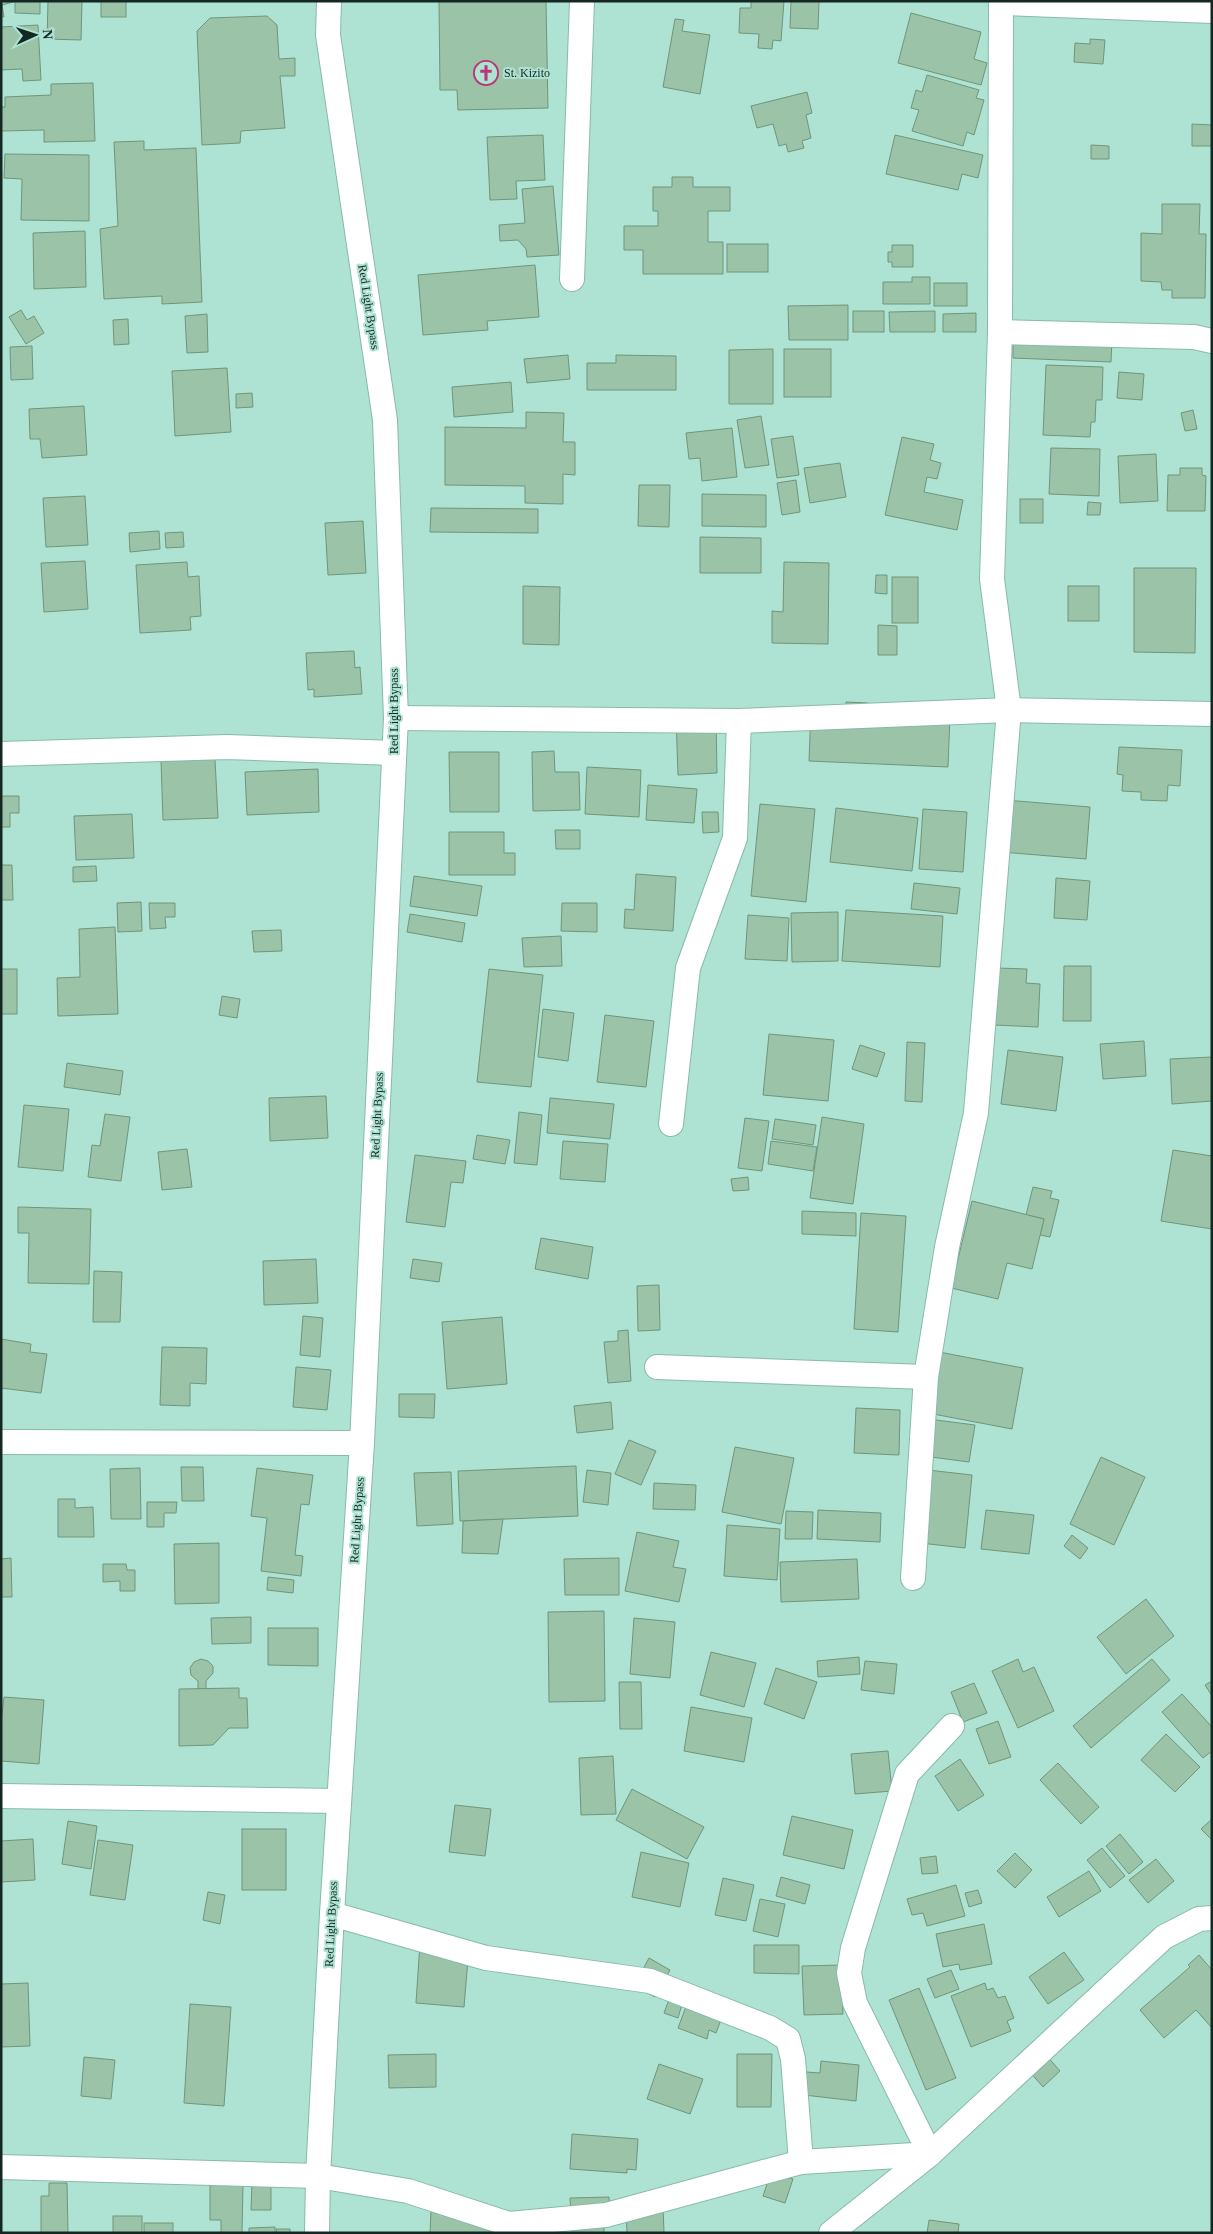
<svg xmlns="http://www.w3.org/2000/svg" width="1213" height="2234" font-family="'Times New Roman',serif">
  <rect width="100%" height="100%" fill="#aee2d2"/>
  <g fill="#9bc3a7" stroke="#6f967b">
    <path d="M1 1 13 2 2 5 4 17H1Z"/>
    <path d="M15 1H40V14L15 13Z"/>
    <path d="M48 1H82L81 40 47 39Z"/>
    <rect x="101" y="1" width="25" height="16"/>
    <path d="M439 1H546L548 108 458 110 457 90H440Z"/>
    <path d="M751 1H784L781 41 773 40 772 49 758 48 759 34 739 33 740 8H751Z"/>
    <path d="M791 1H819L818 29 790 28Z"/>
    <path d="M911 13 981 32 974 59 987 63 981 85 898 63Z"/>
    <path d="M267 16 277 25 279 59 295 58V76H280L285 128 241 131 240 143 202 145 197 31 210 18Z"/>
    <path d="M675 19 684 20 682 31 710 35 700 94 663 87Z"/>
    <path d="M38 25 41 80 23 81 22 69 1 70V27Z"/>
    <path d="M1090 39 1105 40 1103 64 1074 62 1075 43 1090 44Z"/>
    <path d="M927 75 979 90 976 98 984 100 974 135 967 132 963 146 912 131 919 110 911 108 916 90 922 92Z"/>
    <path d="M93 83 95 141 44 142V130L1 131V107H5V97L51 95V84Z"/>
    <path d="M807 92 812 113 806 115 811 138 802 141 804 148 788 152 786 144 779 146 773 124 757 128 751 106Z"/>
    <path d="M1192 124 1212 125V146H1192Z"/>
    <path d="M543 135 545 180 516 181 517 199 490 200 487 137Z"/>
    <path d="M895 135 983 155 978 178 962 174 958 190 886 174Z"/>
    <path d="M144 141V150L196 148 202 302 162 304V296L104 299 100 229 118 226 114 142Z"/>
    <path d="M1091 145 1109 146V159H1091Z"/>
    <path d="M5 154 89 155V221L21 220 22 179 4 178Z"/>
    <path d="M672 177H693V187H730V211H708V242H723V274H643V250H624V226H658V211H653V187H672Z"/>
    <path d="M553 186 559 255 527 257 526 249 518 240 500 241 499 225 525 223 522 189Z"/>
    <path d="M1162 204H1200L1199 234H1206L1205 298H1172V290H1162L1161 282 1141 281V233L1162 234Z"/>
    <path d="M85 231 86 287 34 289 33 233Z"/>
    <rect x="727" y="244" width="41" height="28"/>
    <path d="M892 245H913V267H892V262H888V252H892Z"/>
    <path d="M535 265 539 317 487 321 488 330 423 335 418 275Z"/>
    <path d="M912 277H930V304H883V282H912Z"/>
    <rect x="934" y="283" width="33" height="23"/>
    <path d="M848 305V340H789L788 306Z"/>
    <path d="M21 310 27 320 34 316 44 333 26 344 9 317Z"/>
    <rect x="853" y="311" width="31" height="21"/>
    <path d="M935 311V332H890L889 312Z"/>
    <path d="M976 313V332H943V314Z"/>
    <path d="M207 314 208 352 187 353 185 316Z"/>
    <path d="M128 319 129 344 114 345 113 320Z"/>
    <path d="M1013 336 1112 340 1111 362 1013 358Z"/>
    <path d="M32 346 33 379 11 380 10 347Z"/>
    <path d="M773 349V404H729V350Z"/>
    <rect x="784" y="349" width="47" height="48"/>
    <path d="M568 355 570 379 527 383 524 359Z"/>
    <path d="M616 355 676 356V390H587V363H616Z"/>
    <path d="M1046 365 1103 367 1102 400H1096L1095 422H1091L1090 437 1043 435Z"/>
    <path d="M227 368 231 432 175 436 172 371Z"/>
    <path d="M1119 372 1144 374 1142 400 1117 398Z"/>
    <path d="M511 382 513 412 454 417 452 387Z"/>
    <path d="M252 393 253 407 236 408V394Z"/>
    <path d="M84 406 87 455 42 458 40 439H30L29 409Z"/>
    <path d="M1193 410 1197 429 1185 431 1181 413Z"/>
    <path d="M526 412 564 413 563 442H575V475L563 474V504L525 503V486L445 485V427L526 428Z"/>
    <path d="M761 416 769 465 745 468 737 420Z"/>
    <path d="M732 428 737 477 702 481 700 458 689 459 686 433Z"/>
    <path d="M793 436 799 475 777 478 771 439Z"/>
    <path d="M902 437 934 444 930 460 941 463 937 479 927 477 924 492 963 500 957 530 885 515Z"/>
    <path d="M1051 448 1100 449 1099 496 1049 494Z"/>
    <path d="M1156 454 1158 501 1120 503 1118 456Z"/>
    <path d="M840 463 846 497 810 503 804 468Z"/>
    <path d="M1180 468H1202V475L1206 476 1205 511H1167L1168 475H1180Z"/>
    <path d="M796 480 800 512 782 515 777 483Z"/>
    <path d="M639 485H670L669 527 638 526Z"/>
    <path d="M702 494 766 495V527L702 526Z"/>
    <path d="M85 496 88 545 46 547 43 498Z"/>
    <rect x="1020" y="499" width="23" height="24"/>
    <path d="M1088 502 1101 503 1100 515H1087Z"/>
    <path d="M431 508 538 509V533L430 532Z"/>
    <path d="M363 521 366 573 328 575 325 523Z"/>
    <path d="M159 531 160 549 130 552 129 533Z"/>
    <path d="M183 532 184 547 166 548 165 533Z"/>
    <path d="M700 537 761 538V573H700Z"/>
    <path d="M85 561 88 609 44 612 41 563Z"/>
    <path d="M187 562 188 577 199 576 201 616 190 617 191 630 140 633 136 565Z"/>
    <path d="M784 562 829 563 828 644 772 643V611L783 612Z"/>
    <path d="M1134 568H1196L1195 653 1134 652Z"/>
    <path d="M876 575H887V594L875 593Z"/>
    <rect x="892" y="577" width="26" height="46"/>
    <path d="M523 586 560 587 559 645 523 644Z"/>
    <rect x="1068" y="586" width="31" height="35"/>
    <path d="M878 625 897 626V655H878Z"/>
    <path d="M354 651 355 668 360 667 362 694 314 697V689L308 690 306 653Z"/>
    <path d="M846 702 868 703V712L950 716 948 767 809 761 811 710 846 711Z"/>
    <path d="M716 716 717 773 678 775 676 717Z"/>
    <path d="M1119 747 1182 750 1180 786 1168 785 1167 801 1141 800V792L1122 791 1123 775 1117 774Z"/>
    <path d="M554 751 555 772H579L580 810 533 811 532 752Z"/>
    <path d="M449 752H499V812H450Z"/>
    <path d="M215 759 218 818 163 820 161 761Z"/>
    <path d="M587 767 641 770 639 817 585 814Z"/>
    <path d="M318 769 319 812 247 815 245 772Z"/>
    <path d="M648 785 697 789 694 823 646 820Z"/>
    <path d="M1 796H19V813H10V827H1Z"/>
    <path d="M1005 800 1090 807 1086 859 1001 852Z"/>
    <path d="M760 804 815 809 806 902 751 896Z"/>
    <path d="M836 808 918 818 912 871 830 862Z"/>
    <path d="M923 809 967 812 963 872 919 869Z"/>
    <path d="M702 812H718L719 832 703 833Z"/>
    <path d="M132 814 134 858 76 860 74 816Z"/>
    <path d="M555 830H580V849H556Z"/>
    <path d="M449 832H504V853H515V875H449Z"/>
    <path d="M1 865H12L13 900H1Z"/>
    <path d="M96 866 97 881 73 882V867Z"/>
    <path d="M636 874 676 877 673 931 624 928 625 909 634 910Z"/>
    <path d="M414 876 482 886 477 916 410 906Z"/>
    <path d="M1056 878 1090 881 1087 920 1054 918Z"/>
    <path d="M914 883 960 888 957 914 911 909Z"/>
    <path d="M141 902 142 931 118 932 117 903Z"/>
    <path d="M149 903H175V917H165L166 928 150 929Z"/>
    <path d="M562 903H597V932L561 931Z"/>
    <path d="M846 910 943 916 940 967 842 961Z"/>
    <path d="M838 912V961L792 962 791 913Z"/>
    <path d="M410 914 465 923 462 942 407 932Z"/>
    <path d="M748 915 789 918 787 961 745 959Z"/>
    <path d="M115 927 118 1014 58 1016 57 978 80 977 79 929Z"/>
    <path d="M281 930 282 951 254 952 252 931Z"/>
    <path d="M561 936 562 966 524 967 522 938Z"/>
    <path d="M1064 966H1091V1021H1063Z"/>
    <path d="M996 968 1027 969 1026 983 1040 984 1038 1027 994 1025Z"/>
    <rect x="1" y="969" width="16" height="45"/>
    <path d="M489 969 543 975 531 1087 477 1082Z"/>
    <path d="M222 996 240 999 237 1018 219 1015Z"/>
    <path d="M543 1009 574 1013 568 1061 538 1057Z"/>
    <path d="M605 1015 654 1021 646 1087 597 1082Z"/>
    <path d="M769 1034 834 1040 828 1101 763 1095Z"/>
    <path d="M1144 1041 1146 1076 1103 1079 1100 1044Z"/>
    <path d="M907 1042 925 1043 922 1102 905 1101Z"/>
    <path d="M860 1045 885 1053 877 1077 852 1069Z"/>
    <path d="M1008 1050 1063 1057 1056 1111 1001 1104Z"/>
    <path d="M1212 1057V1101L1172 1104 1170 1059Z"/>
    <path d="M67 1063 123 1071 120 1095 64 1087Z"/>
    <path d="M326 1096 328 1138 270 1141 269 1098Z"/>
    <path d="M550 1098 614 1104 610 1139 547 1133Z"/>
    <path d="M24 1105 69 1109 63 1171 18 1167Z"/>
    <path d="M519 1112 542 1115 537 1165 514 1163Z"/>
    <path d="M105 1114 130 1117 121 1181 88 1177 92 1145 100 1146Z"/>
    <path d="M822 1117 864 1124 853 1204 810 1198Z"/>
    <path d="M745 1118 769 1121 762 1171 738 1168Z"/>
    <path d="M775 1119 816 1125 813 1145 772 1139Z"/>
    <path d="M477 1135 510 1140 505 1164 473 1159Z"/>
    <path d="M563 1141 608 1144 605 1182 560 1179Z"/>
    <path d="M771 1141 817 1147 813 1171 768 1164Z"/>
    <path d="M187 1149 192 1187 162 1190 158 1152Z"/>
    <path d="M1173 1150 1212 1156V1229L1161 1221Z"/>
    <path d="M415 1155 466 1161 463 1183 451 1182 445 1227 406 1222Z"/>
    <path d="M748 1177 749 1190 733 1191 731 1179Z"/>
    <path d="M1033 1187 1052 1191 1050 1198 1059 1200 1050 1237 1040 1235 1044 1219 1026 1215Z"/>
    <path d="M972 1201 1044 1219 1032 1269 1007 1263 998 1299 951 1288Z"/>
    <path d="M18 1207 91 1209 89 1284 28 1283 29 1233H18Z"/>
    <path d="M802 1211 856 1213V1236L802 1234Z"/>
    <path d="M861 1213 906 1216 898 1332 854 1329Z"/>
    <path d="M541 1238 593 1247 588 1279 535 1269Z"/>
    <path d="M316 1259 318 1303 264 1305 263 1261Z"/>
    <path d="M413 1259 442 1263 439 1282 410 1278Z"/>
    <path d="M94 1271 122 1272 120 1322H93Z"/>
    <path d="M659 1285 660 1330 638 1331 637 1286Z"/>
    <path d="M303 1316 323 1318 320 1357 300 1355Z"/>
    <path d="M502 1317 507 1384 447 1389 442 1322Z"/>
    <path d="M628 1330 631 1381 608 1383 604 1342 618 1341V1331Z"/>
    <path d="M1 1339 31 1344 30 1352 47 1354 41 1393 1 1388Z"/>
    <path d="M162 1347 207 1348 206 1384 190 1383V1406L160 1405Z"/>
    <path d="M939 1352 1023 1368 1012 1429 928 1413Z"/>
    <path d="M296 1367 331 1370 327 1410 293 1407Z"/>
    <path d="M399 1394H435L434 1418 399 1417Z"/>
    <path d="M611 1402 613 1429 577 1433 574 1406Z"/>
    <path d="M856 1408 900 1410 899 1455 854 1453Z"/>
    <path d="M921 1418 975 1425 969 1462 916 1455Z"/>
    <path d="M629 1440 656 1451 641 1485 615 1474Z"/>
    <path d="M735 1447 794 1458 781 1524 722 1512Z"/>
    <path d="M1101 1457 1145 1477 1114 1545 1070 1524Z"/>
    <path d="M576 1466 578 1516 460 1521 458 1471Z"/>
    <path d="M181 1467H203L204 1501H182Z"/>
    <path d="M140 1468 141 1519H111L110 1469Z"/>
    <path d="M257 1468 313 1475 309 1505 301 1504 295 1555 303 1556 301 1576 261 1571 267 1518 251 1516Z"/>
    <path d="M587 1470 611 1473 608 1505 583 1502Z"/>
    <path d="M928 1470 972 1475 965 1548 920 1543Z"/>
    <path d="M451 1472 453 1524 417 1526 414 1473Z"/>
    <path d="M654 1483 696 1485 695 1510 653 1509Z"/>
    <path d="M58 1499H75V1508L93 1507 94 1537H58Z"/>
    <path d="M147 1502H177L176 1513H164V1527H147Z"/>
    <path d="M818 1510 881 1513 880 1542 817 1539Z"/>
    <path d="M986 1510 1034 1515 1029 1554 981 1549Z"/>
    <path d="M786 1511 813 1512 812 1539H785Z"/>
    <path d="M503 1519 498 1554 462 1553 463 1521Z"/>
    <path d="M727 1525 780 1529 777 1580 724 1576Z"/>
    <path d="M637 1532 679 1541 673 1567 686 1569 679 1602 625 1591Z"/>
    <path d="M1072 1535 1088 1548 1080 1559 1064 1546Z"/>
    <path d="M219 1543V1603L175 1604 174 1544Z"/>
    <path d="M11 1558 12 1597H1V1559Z"/>
    <path d="M619 1558V1595H565L564 1559Z"/>
    <path d="M857 1559 859 1599 781 1602 780 1562Z"/>
    <path d="M103 1564H126L127 1570H135V1591H120V1581L103 1582Z"/>
    <path d="M268 1577 294 1580 293 1593 267 1590Z"/>
    <path d="M1146 1599 1174 1636 1126 1674 1097 1637Z"/>
    <path d="M604 1611 605 1701 549 1702 548 1612Z"/>
    <path d="M251 1617V1643L212 1644 211 1618Z"/>
    <path d="M634 1618 675 1622 670 1678 630 1674Z"/>
    <path d="M268 1628H318V1666L268 1665Z"/>
    <path d="M711 1652 756 1663 744 1707 700 1695Z"/>
    <path d="M859 1657 860 1674 818 1677 817 1661Z"/>
    <path d="M201 1659 208 1661 213 1666V1673L206 1681V1689H198V1681L191 1675 190 1668 194 1662Z"/>
    <path d="M1018 1659 1023 1672 1034 1667 1054 1711 1018 1728 992 1671Z"/>
    <path d="M1152 1659 1170 1680 1091 1748 1073 1726Z"/>
    <path d="M865 1661 897 1664 894 1694 861 1690Z"/>
    <path d="M776 1668 817 1682 804 1719 764 1704Z"/>
    <path d="M1212 1681V1696L1205 1685Z"/>
    <path d="M619 1682H641L642 1729H620Z"/>
    <path d="M974 1683 987 1713 963 1722 951 1692Z"/>
    <path d="M239 1688V1698H247L248 1728H229L213 1745 179 1746V1689Z"/>
    <path d="M1182 1694 1212 1727V1751L1203 1758 1162 1712Z"/>
    <path d="M4 1697 44 1700 39 1764 1 1761V1723Z"/>
    <path d="M691 1707 752 1718 744 1762 684 1751Z"/>
    <path d="M998 1721 1011 1757 989 1764 976 1729Z"/>
    <path d="M1166 1734 1200 1767 1175 1792 1141 1760Z"/>
    <path d="M888 1751 892 1791 855 1794 851 1754Z"/>
    <path d="M613 1756 616 1814 581 1815 579 1758Z"/>
    <path d="M960 1759 984 1795 958 1811 935 1776Z"/>
    <path d="M1058 1763 1099 1807 1081 1824 1040 1780Z"/>
    <path d="M632 1789 704 1827 687 1859 616 1820Z"/>
    <path d="M455 1805 491 1809 485 1856 449 1852Z"/>
    <path d="M792 1816 853 1830 844 1869 783 1855Z"/>
    <path d="M1212 1819V1840L1201 1829Z"/>
    <path d="M68 1821 97 1826 91 1869 62 1864Z"/>
    <rect x="242" y="1829" width="44" height="61"/>
    <path d="M1120 1834 1143 1862 1129 1874 1106 1846Z"/>
    <path d="M33 1839 35 1880 1 1882V1841Z"/>
    <path d="M98 1840 133 1845 125 1900 90 1895Z"/>
    <path d="M1102 1848 1125 1876 1110 1888 1087 1860Z"/>
    <path d="M641 1852 689 1863 680 1907 632 1897Z"/>
    <path d="M1015 1853 1032 1870 1015 1888 997 1871Z"/>
    <path d="M936 1856 938 1873 922 1874 920 1858Z"/>
    <path d="M1156 1859 1174 1881 1148 1903 1129 1880Z"/>
    <path d="M1089 1871 1101 1891 1059 1917 1047 1897Z"/>
    <path d="M781 1877 810 1885 805 1904 776 1896Z"/>
    <path d="M723 1878 754 1885 746 1921 715 1915Z"/>
    <path d="M956 1885 965 1916 927 1926 923 1913 912 1915 907 1899Z"/>
    <path d="M978 1890 982 1903 969 1907 965 1893Z"/>
    <path d="M208 1892 225 1895 220 1924 203 1920Z"/>
    <path d="M760 1899 785 1904 778 1937 753 1931Z"/>
    <path d="M984 1924 992 1964 960 1970 959 1964 943 1967 936 1934Z"/>
    <path d="M420 1943 469 1947 464 2007 416 2003Z"/>
    <path d="M754 1945H799V1974L754 1973Z"/>
    <path d="M1064 1952 1084 1980 1048 2004 1029 1977Z"/>
    <path d="M1199 1955 1212 1970V2028L1196 2010 1164 2038 1140 2010 1190 1967 1188 1965Z"/>
    <path d="M649 1958 670 1970 655 1997 634 1986Z"/>
    <path d="M841 1965 843 2014 804 2015 802 1966Z"/>
    <path d="M951 1970 959 1989 935 1998 927 1979Z"/>
    <path d="M28 1983 30 2046 1 2047V1984Z"/>
    <path d="M985 1983 987 1990 993 1988 998 1998 1005 1996 1014 2018 1007 2021 1011 2031 971 2047 951 1996Z"/>
    <path d="M693 1988 725 2009 716 2033 709 2030 707 2039 678 2028Z"/>
    <path d="M919 1988 956 2078 926 2090 889 2000Z"/>
    <path d="M670 1997 683 2001 678 2018 664 2013Z"/>
    <path d="M190 2004 231 2007 224 2106 184 2103Z"/>
    <path d="M436 2054V2087L389 2088 388 2055Z"/>
    <path d="M737 2054H772L771 2107H737Z"/>
    <path d="M1046 2055 1060 2071 1043 2087 1029 2071Z"/>
    <path d="M84 2057 115 2060 111 2099 81 2096Z"/>
    <path d="M821 2061 859 2065 856 2101 804 2095 806 2072 820 2073Z"/>
    <path d="M659 2064 703 2079 690 2114 647 2099Z"/>
    <path d="M572 2134 638 2139 636 2170 627 2169V2173L570 2169Z"/>
    <path d="M771 2172 793 2179 785 2203 763 2196Z"/>
    <path d="M49 2183H67L68 2233H41V2196H49Z"/>
    <path d="M252 2183 271 2184V2210H251Z"/>
    <path d="M210 2185H243L242 2233H221V2220H210Z"/>
    <path d="M609 2197 610 2211 571 2213 570 2198Z"/>
    <path d="M663 2207 664 2233H627L626 2209Z"/>
    <path d="M431 2211 501 2213V2233H430Z"/>
    <path d="M604 2214V2233H572L571 2216Z"/>
    <rect x="113" y="2216" width="29" height="17"/>
    <path d="M929 2220 959 2224 958 2233H927Z"/>
    <rect x="144" y="2223" width="29" height="10"/>
    <path d="M275 2227V2233H249V2228Z"/>
    <path d="M276 2229H290V2233H277Z"/>
  </g>
  <g fill="none" stroke-linecap="round" stroke-linejoin="round">
    <defs>
      <g id="street">
        <path d="M572 279 582 1"/>
        <path d="M1000 332 1194 337 1212 341"/>
        <path d="M396 718 739 721 1009 710 1212 714"/>
        <path d="M1 754 227 747 394 753"/>
        <path d="M671 1124 688 968 735 838 739 721"/>
        <path d="M657 1367 926 1377"/>
        <path d="M1 1442 362 1443"/>
        <path d="M913 1578 926 1377 947 1247 976 1113 1009 710 992 579 1000 332 1001 1"/>
        <path d="M1 1796 339 1801"/>
        <path d="M332 1914 486 1958 650 1981 770 2028 788 2039 793 2059 801 2162"/>
        <path d="M1 2167 318 2176 408 2191 509 2224 606 2215 801 2162 930 2154 855 2003 849 1973 853 1948 907 1774 952 1726"/>
        <path d="M317 2233 318 2176 332 1914 362 1443 396 718 385 420 328 35 329 1"/>
        <path d="M831 2233 930 2154 1164 1937 1199 1919 1212 1918"/>
      </g>
      <path id="secondary" d="M1005 1 1212 9"/>
    </defs>
    <use href="#street" stroke="#88baab" stroke-width="26"/>
    <use href="#secondary" stroke="#88baab" stroke-width="30"/>
    <use href="#street" stroke="#fff" stroke-width="24"/>
    <use href="#secondary" stroke="#fff" stroke-width="28"/>
  </g>
  <defs>
    <symbol id="church-ring" viewBox="-11 -11 22 22"><circle r="9.5" fill="#aee2d2" stroke="#bb3577" stroke-width="1.5"/><path d="M-1.2-6h2.4v3.5h3.3v2.4h-3.3V6h-2.4V-.1h-3.3v-2.4h3.3Z" fill="#bb3577"/></symbol>
  </defs>
  <g fill-rule="evenodd">
    <use href="#church-ring" x="472" y="59" width="28" height="28"/>
  </g>
  <g text-anchor="middle" dominant-baseline="central" stroke-width="4" stroke-linejoin="round" paint-order="stroke">
    <g font-size="12" fill="#142823" stroke="#aee2d2" text-anchor="start">
      <text x="504" y="73">St. Kizito</text>
    </g>
    <g font-size="12" fill="#142823" stroke="#aee2d2">
      <text transform="translate(369 307) rotate(81)">Red Light Bypass</text>
      <text transform="translate(394 711) rotate(-90)">Red Light Bypass</text>
      <text transform="translate(377 1115) rotate(-87)">Red Light Bypass</text>
      <text transform="translate(357 1520) rotate(-86)">Red Light Bypass</text>
      <text transform="translate(331 1924) rotate(-87)">Red Light Bypass</text>
    </g>
  </g>
  <rect width="1213" height="2234" fill="none" stroke="#142823" stroke-width="5"/>
  <g transform="translate(35 35) rotate(87)" stroke="#aee2d2" stroke-width="4" paint-order="stroke">
  <path d="M0-4L9 19L0 12L-9 19Z" fill="#142823"/>
  <text y="-8" font-size="14" font-weight="bold" text-anchor="middle" fill="#142823">N</text>
  </g>
</svg>
